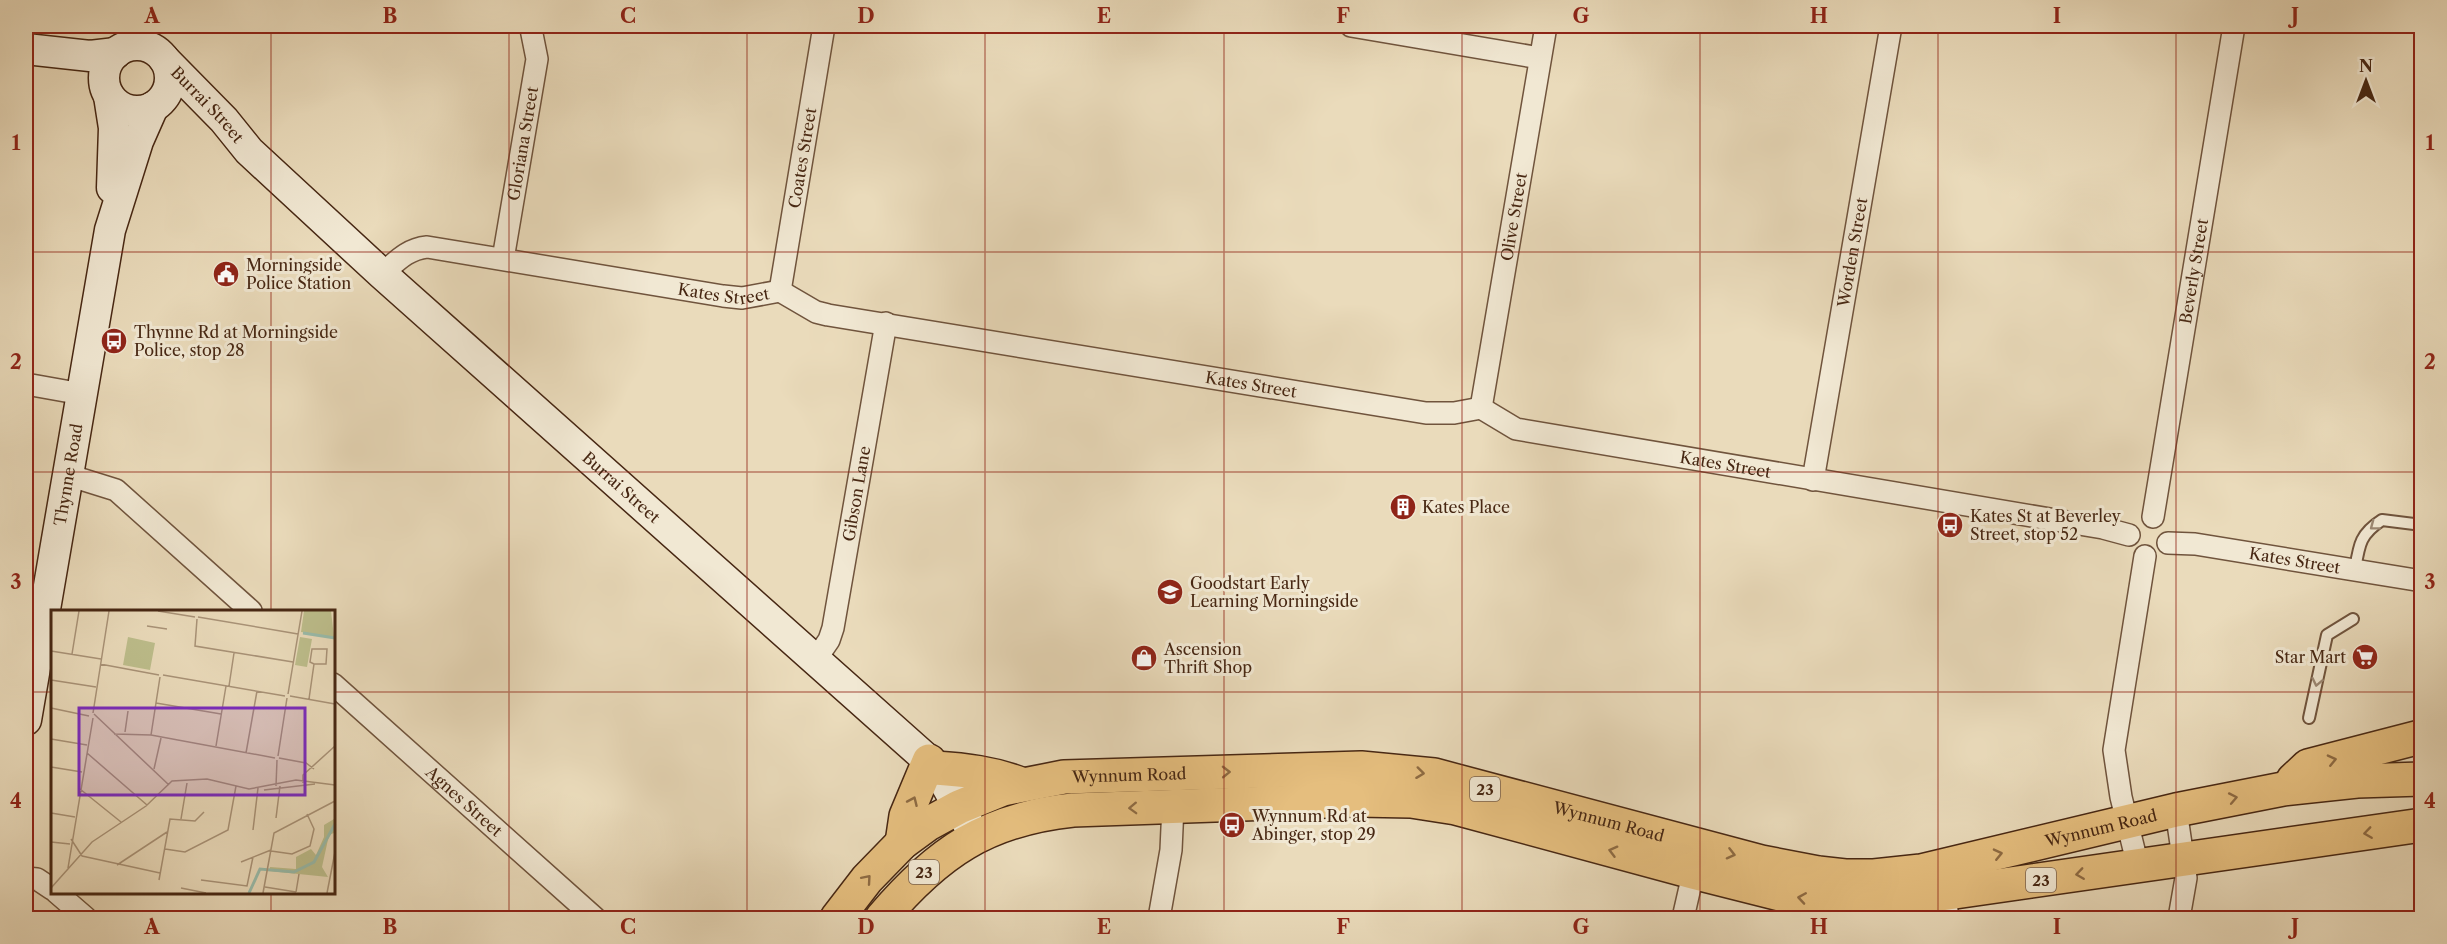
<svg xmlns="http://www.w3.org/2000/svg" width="2447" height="944" font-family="'Libre Caslon Text',serif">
  <rect width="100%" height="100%" fill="#eadbbb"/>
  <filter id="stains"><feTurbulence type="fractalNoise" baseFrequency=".00333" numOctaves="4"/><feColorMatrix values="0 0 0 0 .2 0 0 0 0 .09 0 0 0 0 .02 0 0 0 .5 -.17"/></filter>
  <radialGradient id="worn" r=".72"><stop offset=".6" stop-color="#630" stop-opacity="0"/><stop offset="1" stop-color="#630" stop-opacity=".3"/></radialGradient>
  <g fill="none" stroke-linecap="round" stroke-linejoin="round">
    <defs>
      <g id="lane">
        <path d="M2355 570C2359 545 2360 534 2382 520L2422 525"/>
        <path d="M2309 718 2327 635 2353 619"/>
      </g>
      <g id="street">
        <path d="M1351 26 1540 58"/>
        <path id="s1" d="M503 259 537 59 531 29"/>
        <path id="s2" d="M382 274C396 262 407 249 427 247L723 296 742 298 780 291 816 312 828 315 1426 413H1454L1481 408 1516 429 2103 528 2129 535"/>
        <path id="s3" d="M780 291 824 26"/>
        <path d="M26 384 82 394"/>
        <path id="s4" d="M1481 408 1546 26"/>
        <path d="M68 475 116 490 251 611"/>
        <path id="s5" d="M1813 480 1891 26"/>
        <path id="s6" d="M2153 517 2234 26"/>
        <path id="s7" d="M2168 543 2195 544 2422 581"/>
        <path id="s8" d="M816 659 829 640 833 628 886 323"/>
        <path id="s9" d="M333 684 595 918"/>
        <path d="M2176 810 2186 878 2179 918"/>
        <path d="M2138 866 2121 797 2114 750 2145 556"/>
        <path d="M26 878 37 879 52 889"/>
        <path d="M1943 882 1948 918"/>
        <path d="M56 892 86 918"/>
        <path d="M1159 918 1171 850 1173 806"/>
        <path d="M1683 918 1696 861"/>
      </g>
      <g id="secondary">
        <circle cx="137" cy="78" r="33"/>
        <path d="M26 49 90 56 116 53"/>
        <path id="s10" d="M164 59 224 120 249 151 382 274 929 761 945 783 971 829"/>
        <path d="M109 96 114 128 112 188"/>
        <path id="s11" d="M26 720 110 230 138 141 153 107"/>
      </g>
      <g id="primary">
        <path d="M935 768C966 770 992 773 1021 784"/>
        <path d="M2293 780 2308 766 2420 737"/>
        <path d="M902 843 906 816 929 761"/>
        <path id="s12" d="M837 918 867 879 902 843 928 824 959 807 1003 789 1064 777 1361 768 1434 775 1761 862 1818 873 1845 876H1874L1921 871 2176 810 2283 789 2357 781 2422 779"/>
        <path d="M882 918C937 853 986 819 1073 810L1358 800 1411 801 1456 808 1693 872 1780 894 1836 901 1913 898 2422 825"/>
      </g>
    </defs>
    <use href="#lane" stroke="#70543d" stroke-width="14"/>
    <use href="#street" stroke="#70543d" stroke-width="24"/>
    <use href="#secondary" stroke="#472713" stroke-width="33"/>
    <use href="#primary" stroke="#472713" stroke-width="36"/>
    <use href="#lane" stroke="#f1e8d3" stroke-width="10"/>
    <use href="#street" stroke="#f1e8d3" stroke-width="21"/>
    <use href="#secondary" stroke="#f1e8d3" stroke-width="30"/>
    <use href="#primary" stroke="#e5be7e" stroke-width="33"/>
  </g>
  <defs><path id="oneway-chevron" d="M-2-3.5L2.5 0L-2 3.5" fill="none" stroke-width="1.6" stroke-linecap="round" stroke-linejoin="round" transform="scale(1.5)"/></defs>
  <g stroke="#9c8873">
    <use href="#oneway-chevron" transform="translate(2374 526) rotate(143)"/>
    <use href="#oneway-chevron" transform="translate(2317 682) rotate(102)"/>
  </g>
  <g stroke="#8e6b43">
    <use href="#oneway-chevron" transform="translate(2332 760) rotate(-13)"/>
    <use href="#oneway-chevron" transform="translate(1226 772) rotate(-1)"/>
    <use href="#oneway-chevron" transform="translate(1420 773) rotate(7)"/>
    <use href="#oneway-chevron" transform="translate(2233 798) rotate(-11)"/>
    <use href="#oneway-chevron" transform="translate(913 801) rotate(-66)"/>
    <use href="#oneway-chevron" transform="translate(1133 808) rotate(178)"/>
    <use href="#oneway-chevron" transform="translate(2368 833) rotate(172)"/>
    <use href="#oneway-chevron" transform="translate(1613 851) rotate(-165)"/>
    <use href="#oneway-chevron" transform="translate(1731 854) rotate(14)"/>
    <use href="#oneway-chevron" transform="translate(1998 854) rotate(-13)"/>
    <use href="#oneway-chevron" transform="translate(2080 874) rotate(172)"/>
    <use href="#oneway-chevron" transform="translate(867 879) rotate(-49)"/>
    <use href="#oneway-chevron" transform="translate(1802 898) rotate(-171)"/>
  </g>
  <path fill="none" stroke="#8f2418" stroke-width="1.5" stroke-opacity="0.55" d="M271 26V611M509 26V918M747 26V918M985 26V918M1224 26V918M1462 26V918M1700 26V918M1938 26V918M2176 26V918M26 252H2422M26 472H2422M26 692H52M333 692H2422M271 892V918"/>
  <defs>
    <symbol id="civic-disc" viewBox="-11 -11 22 22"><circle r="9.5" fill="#8f2418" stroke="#f1e8d3"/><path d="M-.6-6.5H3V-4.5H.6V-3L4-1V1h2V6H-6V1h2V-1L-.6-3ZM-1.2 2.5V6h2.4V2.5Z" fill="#fff"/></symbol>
    <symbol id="bus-disc" viewBox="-11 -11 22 22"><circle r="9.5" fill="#8f2418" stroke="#f1e8d3"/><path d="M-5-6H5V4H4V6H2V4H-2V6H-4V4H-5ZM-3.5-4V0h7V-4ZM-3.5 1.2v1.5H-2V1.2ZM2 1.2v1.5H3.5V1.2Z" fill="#fff"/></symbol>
    <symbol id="building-disc" viewBox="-11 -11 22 22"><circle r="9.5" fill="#8f2418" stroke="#f1e8d3"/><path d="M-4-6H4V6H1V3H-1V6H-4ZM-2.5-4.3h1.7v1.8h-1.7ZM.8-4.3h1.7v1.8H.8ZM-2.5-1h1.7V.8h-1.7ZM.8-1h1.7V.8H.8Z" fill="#fff"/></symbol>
    <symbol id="school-disc" viewBox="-11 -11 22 22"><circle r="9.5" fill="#8f2418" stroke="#f1e8d3"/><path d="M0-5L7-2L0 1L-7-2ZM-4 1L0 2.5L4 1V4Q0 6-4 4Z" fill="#fff"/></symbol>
    <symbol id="supermarket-disc" viewBox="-11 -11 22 22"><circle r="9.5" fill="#8f2418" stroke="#f1e8d3"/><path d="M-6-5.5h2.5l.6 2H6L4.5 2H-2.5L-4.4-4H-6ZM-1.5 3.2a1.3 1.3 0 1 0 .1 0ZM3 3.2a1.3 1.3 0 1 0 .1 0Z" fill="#fff"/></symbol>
    <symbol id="shop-disc" viewBox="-11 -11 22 22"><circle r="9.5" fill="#8f2418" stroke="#f1e8d3"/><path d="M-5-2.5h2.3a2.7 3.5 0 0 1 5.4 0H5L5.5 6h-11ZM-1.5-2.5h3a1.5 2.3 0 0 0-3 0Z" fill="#fff"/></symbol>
  </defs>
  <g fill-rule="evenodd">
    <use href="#civic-disc" x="211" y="259" width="30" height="30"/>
    <use href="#bus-disc" x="99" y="326" width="30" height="30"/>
    <use href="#building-disc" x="1388" y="492" width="30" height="30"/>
    <use href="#bus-disc" x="1935" y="510" width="30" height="30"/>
    <use href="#school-disc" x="1155" y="577" width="30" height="30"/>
    <use href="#supermarket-disc" x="2350" y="642" width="30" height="30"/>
    <use href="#shop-disc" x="1129" y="643" width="30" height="30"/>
    <use href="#bus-disc" x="1217" y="810" width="30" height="30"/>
  </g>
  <g text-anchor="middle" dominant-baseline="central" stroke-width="6" stroke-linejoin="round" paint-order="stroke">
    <g fill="#f1e8d3" stroke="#7a614d" stroke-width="1.5">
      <rect x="1470" y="777" width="30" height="24" rx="4.5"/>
      <rect x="909" y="860" width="30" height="24" rx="4.5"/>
      <rect x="2026" y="868" width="30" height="24" rx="4.5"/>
    </g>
    <g font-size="15" font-weight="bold" fill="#472713">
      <text x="1485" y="789">23</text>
      <text x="924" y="872">23</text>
      <text x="2041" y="880">23</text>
    </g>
    <g font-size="16" fill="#472713" stroke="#f1e8d3">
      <text stroke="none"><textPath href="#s10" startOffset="63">Burrai Street</textPath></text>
      <text stroke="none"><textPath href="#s1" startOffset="117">Gloriana Street</textPath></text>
      <text stroke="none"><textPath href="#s3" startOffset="135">Coates Street</textPath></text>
      <text stroke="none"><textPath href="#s4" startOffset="194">Olive Street</textPath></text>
      <text stroke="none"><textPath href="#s5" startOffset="231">Worden Street</textPath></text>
      <text stroke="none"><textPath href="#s6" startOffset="249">Beverly Street</textPath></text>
      <text stroke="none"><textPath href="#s2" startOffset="354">Kates Street</textPath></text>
      <text stroke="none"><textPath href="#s2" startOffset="894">Kates Street</textPath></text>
      <text stroke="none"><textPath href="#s2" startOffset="1380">Kates Street</textPath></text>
      <text stroke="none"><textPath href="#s11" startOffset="249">Thynne Road</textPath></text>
      <text stroke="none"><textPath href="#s10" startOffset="627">Burrai Street</textPath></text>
      <text stroke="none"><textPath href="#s8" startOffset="172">Gibson Lane</textPath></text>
      <text stroke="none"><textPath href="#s7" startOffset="128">Kates Street</textPath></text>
      <text stroke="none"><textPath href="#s12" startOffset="342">Wynnum Road</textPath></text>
      <text stroke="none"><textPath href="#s9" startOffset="176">Agnes Street</textPath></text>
      <text stroke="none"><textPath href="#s12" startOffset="828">Wynnum Road</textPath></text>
      <text stroke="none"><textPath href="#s12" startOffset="1332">Wynnum Road</textPath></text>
    </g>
    <g font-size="16" fill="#472713" stroke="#f1e8d3" text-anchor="start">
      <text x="246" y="265">Morningside<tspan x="246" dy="18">Police Station</tspan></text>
      <text x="134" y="332">Thynne Rd at Morningside<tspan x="134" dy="18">Police, stop 28</tspan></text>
      <text x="1422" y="507">Kates Place</text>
      <text x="1970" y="516">Kates St at Beverley<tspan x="1970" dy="18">Street, stop 52</tspan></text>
      <text x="1190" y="583">Goodstart Early<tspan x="1190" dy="18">Learning Morningside</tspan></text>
      <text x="1164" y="649">Ascension<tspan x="1164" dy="18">Thrift Shop</tspan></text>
      <text x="2346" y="657" text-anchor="end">Star Mart</text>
      <text x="1252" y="816">Wynnum Rd at<tspan x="1252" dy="18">Abinger, stop 29</tspan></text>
    </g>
  </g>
  <g transform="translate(51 610)">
    <rect width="284" height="284" fill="#eadbbb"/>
    <path d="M77 27 104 33 99 60 72 55ZM249 27 261 29 256 57 244 55ZM283 209V223L278 225 271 257 277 267 218 261 219 257 245 259V247L260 239 265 245 273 227V215Z" fill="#bdbe8c"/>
    <path d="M253 1H280L283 27 250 22Z" fill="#bdbe8c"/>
    <path fill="none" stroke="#99bcab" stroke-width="3" d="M252 23 284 28M198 283 209 259 243 262 263 252 284 214"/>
    <path fill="none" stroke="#a99378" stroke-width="1.5" d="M107 1 144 7M147 7 247 24M146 9 144 36 242 52M96 16 116 19M0 41 50 49M21 44 28 1M49 54 108 65M112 65 234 86M0 70 45 77M178 76 183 43M237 84 251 1M239 86 284 94M258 89 263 54 259 52 261 39H276L275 54H263M105 93 170 104M0 98 38 106M42 103 58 1M43 104 118 175M74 122 77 101M63 124 100 125 224 148M100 125 109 67M0 129 36 135M165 136 175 76M36 143 96 195M195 143 206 81M227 146 236 88M228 148 255 153 263 159M0 157 31 162M103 159 110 128M252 173V165L284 136M225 176 226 150M29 179 70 212M213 180 264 174M0 203 24 207M225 208 229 176M130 209 136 173M202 220 207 178M20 229 31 246M0 232 19 234M114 239 134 242 177 220 185 176M220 241 241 244 259 236 263 219 256 204M31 246 109 263M190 252 220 240M66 255 116 222M17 258 42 108M108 270 119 209 144 211 153 202M150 270 196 276 202 247M214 277 245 282M0 278 41 232 95 196 121 171 156 169 198 179 245 170 284 175M130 278 155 283M245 282 248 264M212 283 223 223 284 191M276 283 284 242"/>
    <path fill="#7b2cbf" fill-opacity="0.15" stroke="#7b2cbf" stroke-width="3" d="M28 98H254V185H28Z"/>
    <rect width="284" height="284" fill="none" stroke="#472713" stroke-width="3"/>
  </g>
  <rect width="2447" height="944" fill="none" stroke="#eadbbb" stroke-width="66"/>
  <g transform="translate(2366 81)" stroke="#f1e8d3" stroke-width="4.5" paint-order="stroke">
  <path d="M0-4.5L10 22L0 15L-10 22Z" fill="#472713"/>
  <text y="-9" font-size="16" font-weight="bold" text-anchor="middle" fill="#472713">N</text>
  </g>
  <rect x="33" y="33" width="2381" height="878" fill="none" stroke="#8f2418" stroke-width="2"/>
  <g font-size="20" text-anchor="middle" font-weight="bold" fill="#8f2418">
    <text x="152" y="23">A</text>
    <text x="390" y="23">B</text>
    <text x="628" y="23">C</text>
    <text x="866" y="23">D</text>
    <text x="1104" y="23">E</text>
    <text x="1343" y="23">F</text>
    <text x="1581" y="23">G</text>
    <text x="1819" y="23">H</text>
    <text x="2057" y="23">I</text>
    <text x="2295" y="23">J</text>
    <text x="16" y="150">1</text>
    <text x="2430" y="150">1</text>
    <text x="16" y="369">2</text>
    <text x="2430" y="369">2</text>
    <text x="16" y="589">3</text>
    <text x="2430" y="589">3</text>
    <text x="16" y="808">4</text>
    <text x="2430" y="808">4</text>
    <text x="152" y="934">A</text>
    <text x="390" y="934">B</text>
    <text x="628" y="934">C</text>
    <text x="866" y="934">D</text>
    <text x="1104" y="934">E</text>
    <text x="1343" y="934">F</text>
    <text x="1581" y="934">G</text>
    <text x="1819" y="934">H</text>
    <text x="2057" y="934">I</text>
    <text x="2295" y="934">J</text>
  </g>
  <rect width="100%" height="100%" filter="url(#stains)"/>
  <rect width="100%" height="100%" fill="url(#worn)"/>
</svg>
